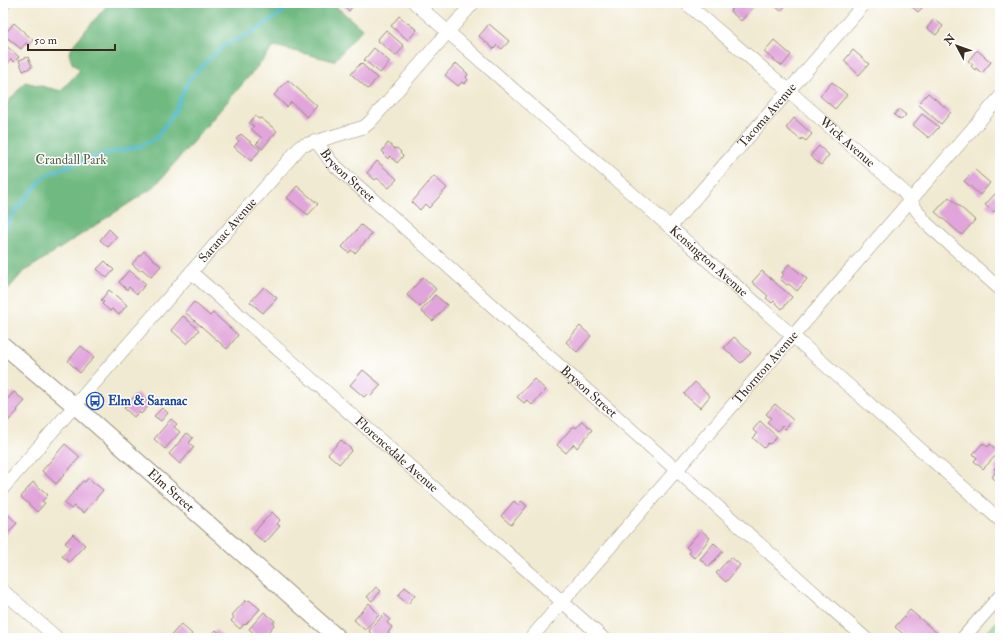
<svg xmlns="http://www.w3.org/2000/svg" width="1003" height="641" font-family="'IM FELL Double Pica',serif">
  <rect width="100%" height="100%" fill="#fff"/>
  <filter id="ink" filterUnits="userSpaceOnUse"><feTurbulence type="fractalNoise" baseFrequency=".025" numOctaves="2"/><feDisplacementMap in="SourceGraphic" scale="8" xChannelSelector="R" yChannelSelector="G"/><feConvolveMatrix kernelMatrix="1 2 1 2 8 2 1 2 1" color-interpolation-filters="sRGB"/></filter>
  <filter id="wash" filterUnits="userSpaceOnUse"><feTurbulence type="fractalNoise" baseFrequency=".012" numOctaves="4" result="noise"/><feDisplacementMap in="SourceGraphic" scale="16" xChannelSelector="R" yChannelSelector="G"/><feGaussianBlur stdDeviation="0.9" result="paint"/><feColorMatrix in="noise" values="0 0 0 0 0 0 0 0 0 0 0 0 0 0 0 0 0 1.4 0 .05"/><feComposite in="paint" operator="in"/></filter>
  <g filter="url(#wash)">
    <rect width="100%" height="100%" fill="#f1ead2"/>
    <path fill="#8ad998" stroke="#62825b" d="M1000 618V638H982Z"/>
    <path fill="#6fb980" stroke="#55724f" d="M109 3H332L362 29 334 61 275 46 154 187 22 273 3 295V108L25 82 61 91 80 70 72 63 69 53 74 44Z"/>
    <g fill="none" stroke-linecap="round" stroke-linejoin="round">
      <path stroke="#51bccd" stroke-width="3.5" d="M3 233 15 211 45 176 65 167 104 154 139 147 157 137 175 111 189 79 221 48 258 29 295 3"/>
    </g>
    <g id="blocks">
      <g fill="#e1a4db">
        <path d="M340 3H355L349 11Z"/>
        <path d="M737 3H757L741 21 730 11Z"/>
        <path d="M771 3H788L781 11Z"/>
        <path d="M907 3H923L921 5 923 7 918 12Z"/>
        <path d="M399 16 417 30 408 40 391 26Z"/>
        <path d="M934 19 943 26 936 35 927 28Z"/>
        <path d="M14 23 33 40 29 45 26 43 21 49 4 35Z"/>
        <path d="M489 24 509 41 502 49 497 45 494 49 479 36Z"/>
        <path d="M386 30 404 46 396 56 377 40Z"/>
        <path d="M774 40 791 55 782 66 764 52Z"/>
        <path d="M3 43 19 57 14 62 11 59 6 65 3 62Z"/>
        <path d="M374 48 390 62 380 73 364 60Z"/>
        <path d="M853 50 869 64 859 75 844 61Z"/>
        <path d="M977 50 991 62 982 73 976 68 975 70 971 66 973 64 968 61Z"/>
        <path d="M28 57 32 67 23 71 19 60Z"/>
        <path d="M361 63 377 78 368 89 351 74Z"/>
        <path d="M456 63 468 74 466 77 468 80 464 84 462 82 458 86 445 75Z"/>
        <path d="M288 80 317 106 307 117 291 102 287 107 274 95Z"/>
        <path d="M832 82 847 95 835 109 820 96Z"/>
        <path d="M928 93 951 112 941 124 918 104Z"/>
        <path d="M899 109 906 115 901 120 894 115Z"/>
        <path d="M922 114 939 127 929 138 913 125Z"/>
        <path d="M255 116 259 119 261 118 277 131 262 149 256 144 262 138 251 129 254 126 249 123Z"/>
        <path d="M794 118 812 134 806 141 802 138 801 140 786 128Z"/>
        <path d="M241 134 260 150 251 161 234 147 239 141 236 139Z"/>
        <path d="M388 143 395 149 397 148 401 152 400 153 403 156 397 163 390 156 388 159 384 155 385 154 382 151Z"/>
        <path d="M819 146 829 155 821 165 810 156Z"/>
        <path d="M377 161 397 179 389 188 377 178 375 180 367 173Z"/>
        <path d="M975 170 990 183 980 195 964 181Z"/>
        <path d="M434 176 447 188 429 208 425 204 420 210 412 202Z"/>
        <path d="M297 186 318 204 308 215 287 198Z"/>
        <path d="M995 194 1000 198V205L994 212 985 205Z"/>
        <path d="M949 197 975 220 962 235 935 212Z"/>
        <path d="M361 225 372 234 355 253 351 250 349 253 342 247Z"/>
        <path d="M109 229 117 237 108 247 100 240Z"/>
        <path d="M144 251 161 266 151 277 142 269 140 271 132 264Z"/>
        <path d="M105 261 114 270 107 278 97 269Z"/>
        <path d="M789 264 807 279 797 291 789 284 787 285 780 279 784 275 782 273Z"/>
        <path d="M129 270 146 284 137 294 129 287 127 290 119 282Z"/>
        <path d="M762 271 792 297 782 309 774 301 772 303 766 298 768 296 752 282Z"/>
        <path d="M423 277 436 289 420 307 407 295Z"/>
        <path d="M264 287 277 298 263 313 250 302Z"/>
        <path d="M109 290 127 305 119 315 112 309 110 311 102 304 104 302 101 300Z"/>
        <path d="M435 295 447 305 433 321 421 311Z"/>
        <path d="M194 302 210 316 213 313 238 335 227 349 185 312Z"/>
        <path d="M183 316 199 330 187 344 171 330Z"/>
        <path d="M580 326 591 336 577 352 566 342Z"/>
        <path d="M734 337 751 353 741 363 724 348Z"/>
        <path d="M81 346 94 357 80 373 68 361Z"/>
        <path d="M363 370 381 385 370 397 367 394 364 397 350 385Z"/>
        <path d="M534 379 546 390 532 405 527 400 524 403 517 397Z"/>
        <path d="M695 382 710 396 700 408 684 394Z"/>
        <path d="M3 387 7 391 3 396Z"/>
        <path d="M14 392 25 401 17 410 18 411 7 422 3 418 4 413 3 412V404Z"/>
        <path d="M137 393 150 404 141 414 139 412 134 417 124 408Z"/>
        <path d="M775 404 793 420 785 429 782 426 778 431 767 422 771 418 766 414Z"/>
        <path d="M162 408 168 413 161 421 154 416Z"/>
        <path d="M171 419 177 424 174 427 180 432 165 449 154 439Z"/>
        <path d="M582 421 592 430 577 448 574 444 566 453 557 445 573 426 576 428Z"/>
        <path d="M760 421 777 437 770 444 768 443 764 448 753 438 757 434 753 430Z"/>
        <path d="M187 433 193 438 189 443 194 447 180 464 169 454Z"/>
        <path d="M341 440 352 450 339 464 328 454Z"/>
        <path d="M983 443 988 447 990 444 999 452 983 469 974 461 977 458 973 454Z"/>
        <path d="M65 444 80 457 56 484 42 471Z"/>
        <path d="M1000 461V484L992 477 996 471 994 469Z"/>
        <path d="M88 478 103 490 84 513 74 506 71 509 64 503 83 481 85 482Z"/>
        <path d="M33 482 48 495 42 501 45 503 37 512 21 497Z"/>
        <path d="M514 501 518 505 521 501 527 506 511 525 501 516Z"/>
        <path d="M4 511 17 523 3 538V512Z"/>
        <path d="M272 512 280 520 277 524 280 526 265 543 253 533Z"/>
        <path d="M701 530 710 538 694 558 689 553 691 551 686 547Z"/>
        <path d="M73 534 85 545 69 562 62 556 70 547 65 543Z"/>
        <path d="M714 543 723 551 709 567 700 559Z"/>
        <path d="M731 557 740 565 726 582 716 573Z"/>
        <path d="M376 587 381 591 372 601 367 597Z"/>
        <path d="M405 587 415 595 408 604 398 596Z"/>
        <path d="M246 600 247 602 249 600 260 609 245 625 244 624 240 629 231 621 234 617 232 615Z"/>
        <path d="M369 603 379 615 365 630 354 620Z"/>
        <path d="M910 610 937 633 933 638H908L895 627Z"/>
        <path d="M264 612 275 621 273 623 274 625 263 638H259L249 629Z"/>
        <path d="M384 614 390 619 387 623 392 627 388 633 390 635 387 638H370L368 636 371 633 369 631Z"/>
        <path d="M181 624 192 634 189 638H169Z"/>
        <path d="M3 630 13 638H3Z"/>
        <path d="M216 630 224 637 223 638H209Z"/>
      </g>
    </g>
  </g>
  <g filter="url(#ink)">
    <use href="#blocks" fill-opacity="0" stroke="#968a78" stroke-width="1"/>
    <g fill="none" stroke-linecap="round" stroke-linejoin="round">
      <defs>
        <g id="minor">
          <path id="s1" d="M415 3 670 227 1000 520"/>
          <path id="s2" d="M686 3 781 84 903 191 926 223 1000 289"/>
          <path d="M3 4V3"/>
          <path id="s3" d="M316 141 332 163 865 638"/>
          <path id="s4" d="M670 227 865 3"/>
          <path id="s5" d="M191 272 603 638"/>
          <path id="s6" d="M3 488 301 146 364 127 370 122 473 3"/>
          <path d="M3 591 57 638"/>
          <path id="s7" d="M531 638 1000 97"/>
          <path d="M963 638 1000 596"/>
        </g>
        <g id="tertiary">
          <path id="s8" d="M3 345 83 413 338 638"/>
        </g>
      </defs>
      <use href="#minor" stroke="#968a78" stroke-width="14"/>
      <use href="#tertiary" stroke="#968a78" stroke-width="18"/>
      <use href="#minor" stroke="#fff" stroke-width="13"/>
      <use href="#tertiary" stroke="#fff" stroke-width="16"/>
    </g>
  </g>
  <defs>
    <symbol id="bus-ring" viewBox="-11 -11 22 22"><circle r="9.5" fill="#fff" stroke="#1a4fb4" stroke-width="1.5"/><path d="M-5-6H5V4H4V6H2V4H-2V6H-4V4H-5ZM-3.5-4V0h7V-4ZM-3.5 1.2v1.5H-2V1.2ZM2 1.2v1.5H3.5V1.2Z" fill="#1a4fb4"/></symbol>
  </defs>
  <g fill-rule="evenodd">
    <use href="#bus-ring" x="85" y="391" width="20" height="20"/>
  </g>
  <g text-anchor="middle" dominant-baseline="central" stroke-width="3" stroke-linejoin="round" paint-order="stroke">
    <g font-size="13" fill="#3b2a1e" stroke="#fff">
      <text stroke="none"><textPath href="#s4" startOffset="148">Tacoma Avenue</textPath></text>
      <text stroke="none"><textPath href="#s2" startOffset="213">Wick Avenue</textPath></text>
      <text stroke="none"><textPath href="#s3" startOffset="47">Bryson Street</textPath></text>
      <text stroke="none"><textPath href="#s6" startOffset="342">Saranac Avenue</textPath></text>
      <text stroke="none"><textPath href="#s1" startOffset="391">Kensington Avenue</textPath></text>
      <text stroke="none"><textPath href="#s7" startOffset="358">Thornton Avenue</textPath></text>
      <text stroke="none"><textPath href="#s3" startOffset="371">Bryson Street</textPath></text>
      <text stroke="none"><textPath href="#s5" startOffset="275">Florencedale Avenue</textPath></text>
      <text stroke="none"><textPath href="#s8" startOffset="222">Elm Street</textPath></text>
    </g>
    <g font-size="13" fill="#535f43" stroke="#fff">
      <text x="71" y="160">Crandall Park</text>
    </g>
    <g font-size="13" font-weight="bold" fill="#164399" stroke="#fff" text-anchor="start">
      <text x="108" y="401">Elm &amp; Saranac</text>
    </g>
  </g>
  <rect width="1003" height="641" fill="none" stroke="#fff" stroke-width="16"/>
  <g transform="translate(957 46) rotate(311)" stroke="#ffffff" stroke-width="3" paint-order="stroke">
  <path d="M0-3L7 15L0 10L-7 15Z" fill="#3b2a1e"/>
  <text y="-6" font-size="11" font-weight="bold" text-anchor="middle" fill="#3b2a1e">N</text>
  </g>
  <path d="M28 44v6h87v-6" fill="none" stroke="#3b2a1e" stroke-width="2"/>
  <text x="34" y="44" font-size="12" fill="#3b2a1e" stroke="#ffffff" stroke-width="3" paint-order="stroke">50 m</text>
</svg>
